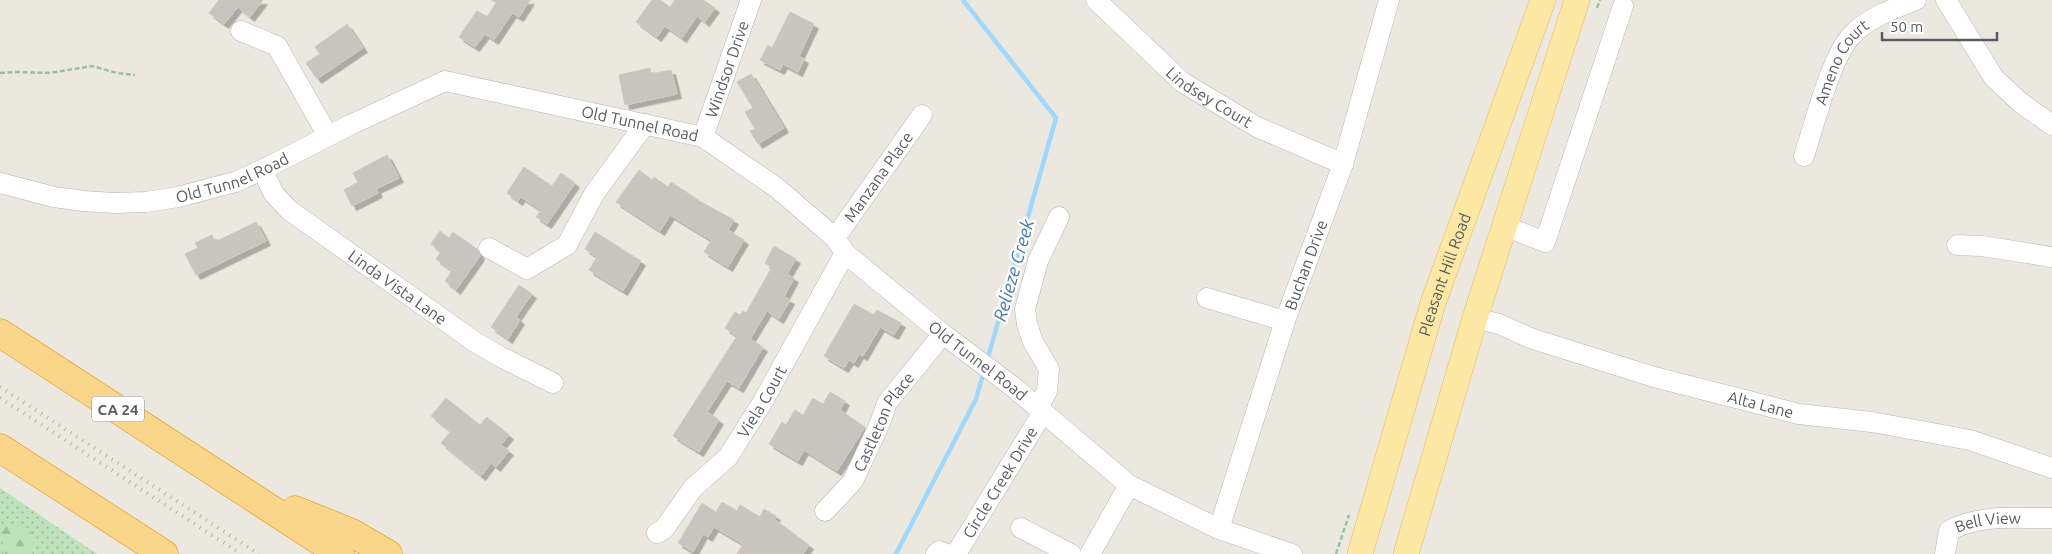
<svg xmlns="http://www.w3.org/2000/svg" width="2052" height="554" font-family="Ubuntu,sans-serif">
  <defs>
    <pattern id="grass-dots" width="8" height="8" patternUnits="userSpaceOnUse" patternTransform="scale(1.25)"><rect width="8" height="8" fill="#bee2bc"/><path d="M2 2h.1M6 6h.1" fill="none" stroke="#9dba9c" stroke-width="1.8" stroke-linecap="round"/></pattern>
    <pattern id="forest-firs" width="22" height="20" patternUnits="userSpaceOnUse" patternTransform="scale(1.25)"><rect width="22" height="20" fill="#bee2bc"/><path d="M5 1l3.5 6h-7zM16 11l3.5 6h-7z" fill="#9dba9c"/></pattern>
    <filter id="shadow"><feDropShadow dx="4.5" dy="4.5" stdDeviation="0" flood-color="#0004"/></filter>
  </defs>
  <rect width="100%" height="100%" fill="#ebe8df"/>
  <path fill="url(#grass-dots)" d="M0 488 97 554H34L31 529 3 526V554H0Z"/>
  <path fill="url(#forest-firs)" d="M3 525 31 529 34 554H3Z"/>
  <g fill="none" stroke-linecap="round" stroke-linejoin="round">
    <g stroke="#9fd8fc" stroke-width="4.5">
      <path d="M963 0 1056 118 987 361"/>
      <path d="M896 554 976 399 984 371"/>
    </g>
  </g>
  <g fill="#c8c4bf" stroke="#cfc9be" filter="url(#shadow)">
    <path d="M219 0H263L250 17 238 7 224 24 209 13Z"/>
    <path d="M492 0H530L519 17 512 13 494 40 485 34 475 47 459 37 477 11 487 17 496 3Z"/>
    <path d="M652 0H660L670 7 675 0H703L715 8 705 22 697 16 682 38 665 26 657 37 636 22Z"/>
    <path d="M790 12 814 24 799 56 804 59 798 72 783 64 780 70 760 60 768 45 772 48Z"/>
    <path d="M347 24 363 48 317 79 306 63 320 54 315 47Z"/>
    <path d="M650 68 651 74 671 70 677 94 625 105 619 75Z"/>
    <path d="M751 74 784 128 758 144 750 131 755 129 745 112 753 108 737 82Z"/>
    <path d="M387 155 399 178 376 189 378 193 352 206 344 190 358 182 353 173Z"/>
    <path d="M524 167 552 186 561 173 575 183 547 224 536 217 541 210 521 197 518 201 507 193Z"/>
    <path d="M639 170 652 180 654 177 668 187 671 182 701 202 734 220 728 230 744 240 728 267 704 252 711 240 670 215 660 231 616 202Z"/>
    <path d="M256 222 266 241 196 275 185 254 198 248 195 243 212 235 215 242Z"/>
    <path d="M440 231 449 238 453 232 477 249 480 256 456 290 445 281 452 271 436 259 441 252 431 244Z"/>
    <path d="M595 232 641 261 623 291 589 270 597 257 585 249Z"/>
    <path d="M774 246 796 259 787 274 794 278 784 297 790 300 779 319 767 311 750 339 763 347 739 388 727 381 707 412 719 420 699 452 673 436 737 336 725 328 735 312 740 315 743 311 746 313 772 267 765 263Z"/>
    <path d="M519 285 532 294 516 317 520 320 508 339 491 327Z"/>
    <path d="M854 304 874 315 877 310 901 323 894 335 880 327 863 356 859 354 854 363 849 360 844 368 824 356Z"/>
    <path d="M830 392 845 401 840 410 865 427 837 471 804 450 798 461 769 444 782 422 786 425 795 410 803 415 813 398 823 404Z"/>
    <path d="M446 398 480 425 487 417 509 435 501 445 509 451 496 467 491 463 481 476 441 443 451 431 431 416Z"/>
    <path d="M722 502 737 511 740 505 760 517 764 509 776 516 774 519 809 545 803 554H737L743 544 714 527 708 537 703 534 693 552 678 543 702 503 716 512Z"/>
  </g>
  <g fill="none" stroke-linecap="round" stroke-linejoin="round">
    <defs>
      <g id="minor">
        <path id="s1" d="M1096 0 1182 82 1257 127 1343 164"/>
        <path d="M1946 0 1994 78 2021 103 2052 125"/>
        <path d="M241 31 277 46 328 136"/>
        <path id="s2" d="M703 137 751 0"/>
        <path id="s3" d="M1804 156C1814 126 1831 56 1852 35 1869 17 1893 9 1916 0"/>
        <path id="s4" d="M262 170 274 194 289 210 475 342 501 357 553 383"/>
        <path id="s5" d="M0 183 54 197 84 201 114 203 146 202 178 197 235 182 262 170 350 125 445 81 703 137 777 188 835 238 845 253 943 334 1012 386 1129 485 1219 529 1292 554"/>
        <path d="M1504 226 1545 242 1623 6"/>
        <path id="s6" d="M835 238 922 115"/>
        <path d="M1957 245 1982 246 2052 257"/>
        <path d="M489 248 527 269 567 245 594 194 645 124"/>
        <path d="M1207 298 1285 321"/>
        <path id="s7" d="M1475 318 1499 324 1530 338 1654 377 1799 414 1872 422 1970 440 2052 468"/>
        <path d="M1038 408 1047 391 1049 369 1033 342 1027 324 1025 309 1038 261 1059 217"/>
        <path id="s8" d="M825 511 853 481 880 423 887 403 943 334"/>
        <path d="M1021 528 1071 554"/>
        <path id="s9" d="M1219 529 1285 321 1343 164 1389 0"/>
        <path id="s10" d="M657 533 664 529 693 488 728 457 762 403 845 253"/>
        <path d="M936 554 939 551 947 554"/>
        <path id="s11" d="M956 554 1043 412"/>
        <path d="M1090 554 1129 485"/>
        <path id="s12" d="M1945 554 1949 531C1980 513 2018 519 2052 518"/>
      </g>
      <g id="major">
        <path id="s13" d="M1360 554 1433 303 1543 0"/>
        <path d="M1406 554 1475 318 1577 0"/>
      </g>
      <g id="highway">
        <path d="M0 333 340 554"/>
        <path d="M0 448 164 554"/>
        <path d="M295 510 352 533 388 554"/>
      </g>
    </defs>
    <use href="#minor" stroke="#b2b6ba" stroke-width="21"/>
    <use href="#major" stroke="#ebb958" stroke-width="26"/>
    <use href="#highway" stroke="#e29108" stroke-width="29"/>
    <g stroke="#95c3a0" stroke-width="2.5" stroke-dasharray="5 2.5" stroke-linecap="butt">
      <path d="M1597 8 1600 0"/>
      <path d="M0 73 16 72 50 73 92 66 117 73 135 75"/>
      <path d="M1336 554 1349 515"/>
    </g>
    <use href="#minor" stroke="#fff" stroke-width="20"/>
    <use href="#major" stroke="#fce8a3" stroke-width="25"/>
    <use href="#highway" stroke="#f9d689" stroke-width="28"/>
    <g stroke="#b1b2b2" stroke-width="4" stroke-dasharray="1 6" stroke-linecap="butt">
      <path d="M0 387 259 554"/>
      <path d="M0 398 241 554"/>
    </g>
  </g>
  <g text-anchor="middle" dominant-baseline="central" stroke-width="5" stroke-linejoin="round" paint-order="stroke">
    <rect fill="#fff" stroke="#8a8d90" stroke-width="1" x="92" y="396.5" width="52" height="25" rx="4"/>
    <g font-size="15" font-weight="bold" fill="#585c60">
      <text x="118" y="409">CA 24</text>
    </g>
    <g font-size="16" fill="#585c60" stroke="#fff">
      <text stroke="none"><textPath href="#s3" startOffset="102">Ameno Court</textPath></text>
      <text stroke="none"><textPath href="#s2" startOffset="72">Windsor Drive</textPath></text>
      <text stroke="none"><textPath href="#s1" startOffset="150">Lindsey Court</textPath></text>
      <text stroke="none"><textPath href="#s5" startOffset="672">Old Tunnel Road</textPath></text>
      <text stroke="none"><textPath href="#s5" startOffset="238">Old Tunnel Road</textPath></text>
      <text stroke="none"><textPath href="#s6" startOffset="75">Manzana Place</textPath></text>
      <text stroke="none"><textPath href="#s9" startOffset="278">Buchan Drive</textPath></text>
      <text stroke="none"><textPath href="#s13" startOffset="292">Pleasant Hill Road</textPath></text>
      <text stroke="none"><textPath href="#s4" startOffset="182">Linda Vista Lane</textPath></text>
      <text stroke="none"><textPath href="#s5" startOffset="1092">Old Tunnel Road</textPath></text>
      <text stroke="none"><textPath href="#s10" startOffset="170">Viela Court</textPath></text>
      <text stroke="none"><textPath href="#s7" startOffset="299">Alta Lane</textPath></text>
      <text stroke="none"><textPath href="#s8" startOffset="108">Castleton Place</textPath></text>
      <text stroke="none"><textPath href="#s11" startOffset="84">Circle Creek Drive</textPath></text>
      <text stroke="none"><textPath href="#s12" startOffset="64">Bell View</textPath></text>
    </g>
    <g font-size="18" font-style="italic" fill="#3e7aac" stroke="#fff">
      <text transform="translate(1013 270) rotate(-74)">Relieze Creek</text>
    </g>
  </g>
  <path d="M1882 32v8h115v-8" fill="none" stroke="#585c60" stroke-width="2.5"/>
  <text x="1890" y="32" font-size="15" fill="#585c60" stroke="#ffffff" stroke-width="4" paint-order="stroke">50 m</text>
</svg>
